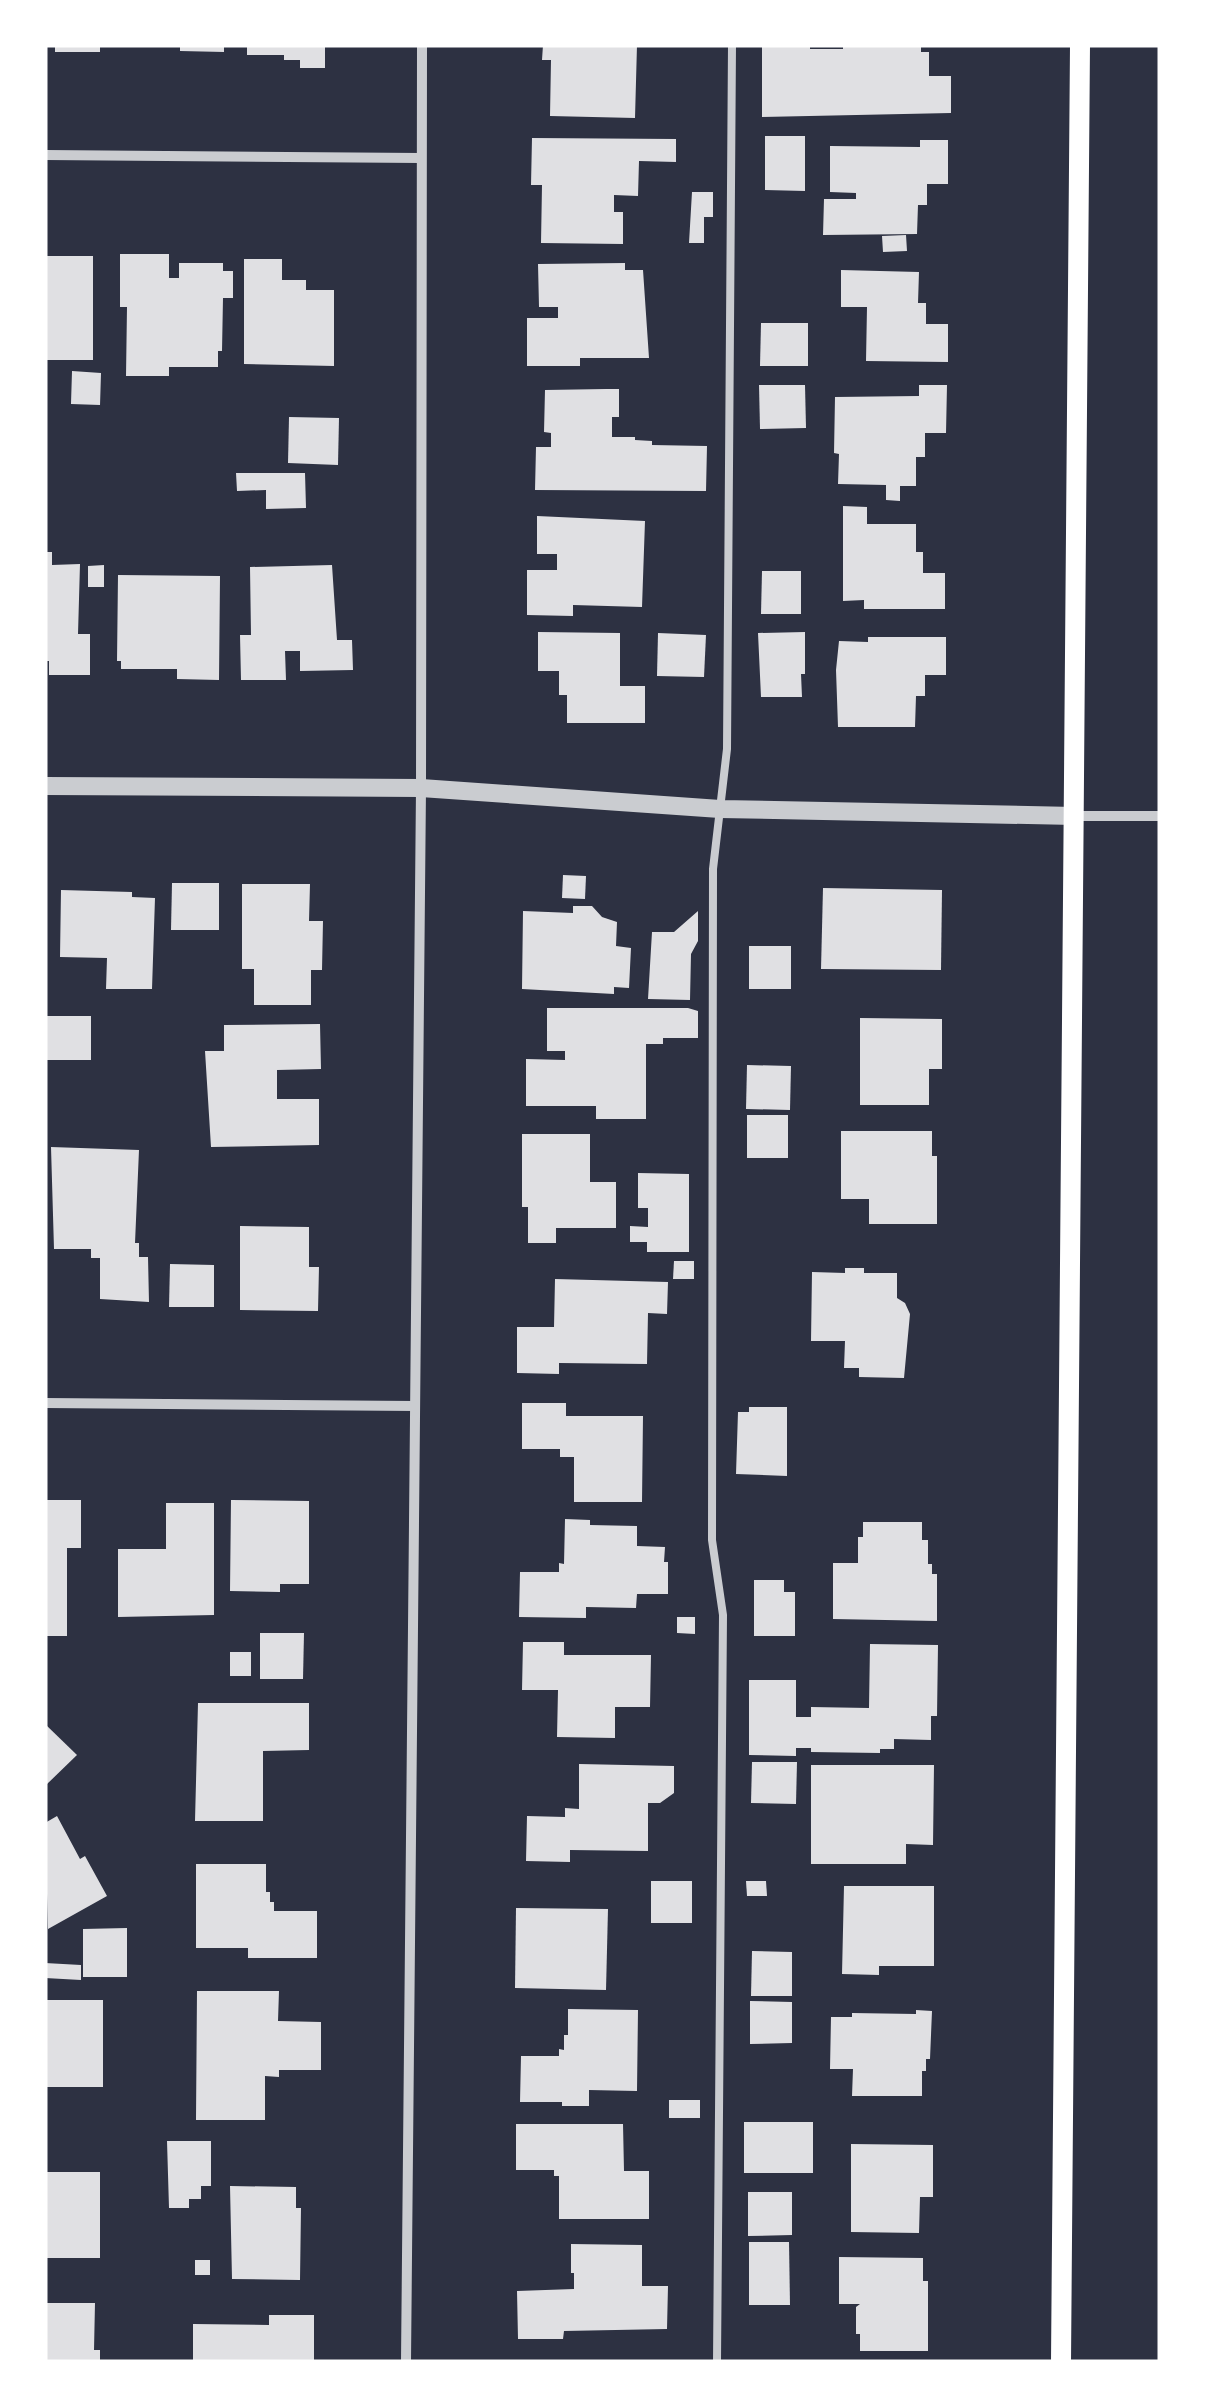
<svg xmlns="http://www.w3.org/2000/svg" width="1205" height="2407" font-family="'Space Grotesk',sans-serif">
  <rect width="100%" height="100%" fill="#2d3142"/>
  <g fill="#e0e0e3">
    <rect x="55" y="45" width="45" height="7"/>
    <path d="M180 45H224V52L180 51Z"/>
    <path d="M247 45H325V68H300V60H284V55H247Z"/>
    <path d="M543 45H637L635 118 550 116 551 60H542Z"/>
    <path d="M762 45H810V49H843V45H921V52H929V76H951V113L762 117Z"/>
    <path d="M765 136H805V191L765 190Z"/>
    <path d="M532 138 676 139V162L639 161 638 196 614 195V212H623V244L541 243 542 185H531Z"/>
    <path d="M920 140H948V184H927V205H918L917 234 823 235 824 199H856V193L830 192V146L920 147Z"/>
    <path d="M692 192H713V217H704V243H689Z"/>
    <path d="M906 235 907 251 883 252 882 236Z"/>
    <path d="M120 254H169V278H179V263H223V271H233V298H223L222 351H218V367H169V376H126L127 307H120Z"/>
    <rect x="45" y="256" width="48" height="104"/>
    <path d="M244 259H282V280H306V290H334V366L244 364Z"/>
    <path d="M625 263V270H643L649 358H580V366H527V318H558V307H539L538 264Z"/>
    <path d="M841 270 919 272 918 303H926V324H948V362L866 361 867 307H841Z"/>
    <path d="M761 323H808V366H760Z"/>
    <path d="M72 371 101 373 100 405 71 404Z"/>
    <path d="M759 385H805L806 428 760 429Z"/>
    <path d="M919 385H947L946 433H925V457H916V486H900V501L886 500V485L838 484 839 454 834 453 835 397 919 396Z"/>
    <path d="M606 389H619V417H612V437H635V440L652 441V445L707 446 706 491 535 490 536 447H551V433L544 432 545 390Z"/>
    <path d="M289 417 339 418 338 465 288 463Z"/>
    <path d="M236 473H305L306 508 266 509V490L237 491Z"/>
    <path d="M843 506 867 507V524H916V552H923V573H945V609H864V600L843 601Z"/>
    <path d="M537 516 645 521 642 607 573 605V616L527 615V570H557V554H537Z"/>
    <path d="M45 552H52V565L80 564 78 634H90V675H49V661H45Z"/>
    <path d="M104 565V587H88V566Z"/>
    <path d="M332 565 337 640H352L353 670 300 671V651H285L286 680H241L240 635H251L250 567Z"/>
    <path d="M762 571H801V614H761Z"/>
    <path d="M118 575 220 576 219 680 177 679V669H121V661H117Z"/>
    <path d="M538 632 620 633V686H645V723H567V695H559V671H538Z"/>
    <path d="M805 632V674H801L802 697H761L758 633Z"/>
    <path d="M658 633 706 635 704 677 657 676Z"/>
    <path d="M868 637H946V675H925V696H916L915 727H838L836 670 839 641 868 642Z"/>
    <path d="M563 875 586 876 585 899 562 898Z"/>
    <path d="M172 883H219V930H171Z"/>
    <path d="M242 884H310L309 921H323L322 970H311V1005H254V969H242Z"/>
    <path d="M823 888 942 890 941 970 821 969Z"/>
    <path d="M61 890 132 892V897L155 898 152 989H106L107 958 60 957Z"/>
    <path d="M573 906H592L602 917 617 922 616 946 631 948 629 988 614 987V994L522 989 523 911 573 913Z"/>
    <path d="M698 911V941L691 954 690 1000 648 999 652 932H674Z"/>
    <rect x="749" y="946" width="42" height="43"/>
    <path d="M547 1008H688L698 1011V1038H663V1044H646V1119H596V1106H526V1059L565 1060V1051H547Z"/>
    <rect x="45" y="1016" width="46" height="44"/>
    <path d="M860 1018 942 1019V1069H929V1105H860Z"/>
    <path d="M320 1024 321 1069 277 1070V1099H319V1145L211 1147 205 1051H224V1025Z"/>
    <path d="M747 1065 791 1066 790 1110 746 1109Z"/>
    <rect x="747" y="1115" width="41" height="43"/>
    <path d="M841 1131H932V1156H937V1224H869V1199H841Z"/>
    <path d="M522 1134H590V1182H616V1228H556V1243H528V1207H522Z"/>
    <path d="M51 1147 139 1150 135 1243H139V1257H148L149 1302 100 1299V1258H91V1249H54Z"/>
    <path d="M638 1173 689 1174V1252H647V1242H630V1226L648 1227V1208H638Z"/>
    <path d="M240 1226 309 1227V1267H319L318 1311 240 1310Z"/>
    <path d="M674 1261H694V1279H673Z"/>
    <path d="M170 1264 214 1265V1307H169Z"/>
    <path d="M845 1268H864V1273H897V1298L905 1303 910 1314 904 1378 859 1377V1368H844L845 1341H811L812 1272 845 1273Z"/>
    <path d="M555 1279 668 1282 667 1314 648 1313 647 1364 559 1363V1374L517 1373V1327H554Z"/>
    <path d="M522 1403H566V1416H643L642 1502H574V1457H560V1449H522Z"/>
    <path d="M749 1407H787V1476L736 1474 738 1412H749Z"/>
    <path d="M45 1500H81V1548H67V1636H45Z"/>
    <path d="M231 1500 309 1501V1584H280V1592L230 1591Z"/>
    <path d="M166 1503H214V1615L118 1617V1549H166Z"/>
    <path d="M565 1519 590 1520V1525L637 1526V1546L665 1547 664 1562H668V1594H637L636 1608 586 1607V1618L519 1617 520 1572H559V1563L564 1564Z"/>
    <path d="M863 1522H922V1540H928V1564H932V1574H937V1621L833 1619V1563H858V1537H863Z"/>
    <path d="M754 1580H784V1592H795V1636H754Z"/>
    <path d="M677 1617H695V1634L677 1633Z"/>
    <path d="M260 1633H304L303 1679H260Z"/>
    <path d="M523 1642H564V1655H651L650 1707H615V1738L557 1737 558 1690H522Z"/>
    <path d="M870 1644 938 1645 937 1716H931V1740L894 1739V1749H880V1753L811 1752V1748H796V1756L749 1755V1680H796V1717H811V1707L869 1708Z"/>
    <rect x="230" y="1652" width="21" height="24"/>
    <path d="M198 1703H309V1750L263 1751V1821H195Z"/>
    <path d="M45 1724 77 1755 45 1786Z"/>
    <path d="M752 1762H797L796 1804 751 1803Z"/>
    <path d="M579 1764 674 1766V1793L660 1803H648V1851L570 1850V1862L526 1861 527 1816 565 1817V1808L579 1809Z"/>
    <path d="M811 1765H934L933 1845 906 1844V1864H811Z"/>
    <path d="M57 1816 80 1859 85 1856 107 1896 48 1929 45 1823Z"/>
    <path d="M196 1864H266V1892H270V1902H274V1911H317V1958H248V1948H196Z"/>
    <rect x="651" y="1881" width="41" height="42"/>
    <path d="M746 1881H766L767 1896H747Z"/>
    <path d="M844 1886H934V1966H879V1975L842 1974Z"/>
    <path d="M516 1908 608 1909 606 1990 515 1988Z"/>
    <path d="M127 1928V1977H83V1929Z"/>
    <path d="M752 1951 792 1952V1996H751Z"/>
    <path d="M45 1963 81 1965V1980L45 1978Z"/>
    <path d="M197 1991H279L278 2021 321 2022V2070H279V2077L265 2076V2120H196Z"/>
    <rect x="45" y="2000" width="58" height="87"/>
    <path d="M750 2001 792 2002V2043L750 2044Z"/>
    <path d="M568 2009 638 2010 637 2091 589 2090V2106H562V2102H520L521 2056H559V2049L564 2050V2035H568Z"/>
    <path d="M916 2010 932 2011 930 2059H926V2071H922V2096H852L853 2069H830L831 2017H852V2013L916 2014Z"/>
    <rect x="669" y="2100" width="31" height="18"/>
    <rect x="744" y="2122" width="69" height="51"/>
    <path d="M516 2124H623L624 2171H649V2219H559V2176H554V2170H516Z"/>
    <path d="M167 2141H211V2186H201V2199H189V2208H169Z"/>
    <path d="M851 2144 933 2145V2197H920L919 2233 851 2232Z"/>
    <rect x="45" y="2172" width="55" height="86"/>
    <path d="M230 2186 296 2187V2208H301L300 2280 232 2279Z"/>
    <path d="M748 2192H792V2235L748 2236Z"/>
    <path d="M749 2242H789L790 2305H749Z"/>
    <path d="M571 2244 642 2245V2286H668L667 2329 564 2331 563 2339H518L517 2291 574 2289V2273H571Z"/>
    <path d="M839 2257 923 2258V2281H928V2351H860V2334H856V2307L860 2304H839Z"/>
    <rect x="195" y="2260" width="15" height="15"/>
    <path d="M45 2303H95L94 2350H100V2362H45Z"/>
    <path d="M269 2315H314V2362H193V2324L269 2325Z"/>
  </g>
  <g fill="none" stroke-linecap="round" stroke-linejoin="round">
    <path stroke="#caccd0" stroke-width="8" d="M717 2362 723 1615 712 1540 713 869 727 749 732 45"/>
    <g stroke="#caccd0" stroke-width="10">
      <path d="M45 155 421 158"/>
      <path d="M1075 816H1160"/>
      <path d="M45 1403 415 1406"/>
      <path d="M406 2362 421 788 422 45"/>
    </g>
    <path stroke="#caccd0" stroke-width="18" d="M45 786 421 788 720 809 1075 816"/>
    <path stroke="#fff" stroke-width="20" d="M1061 2362 1080 45"/>
  </g>
  <rect width="1205" height="2407" fill="none" stroke="#ffffff" stroke-width="95"/>
</svg>
